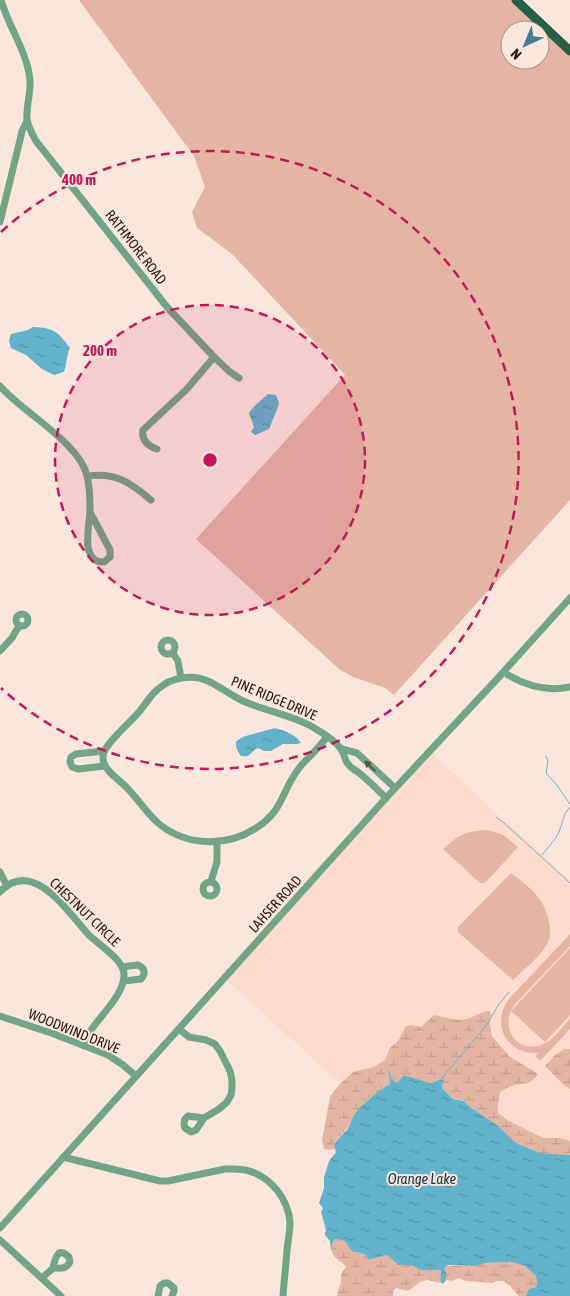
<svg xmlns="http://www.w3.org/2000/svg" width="570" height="1296" font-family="'Asap Condensed',sans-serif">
  <defs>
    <pattern id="wetland-marsh" width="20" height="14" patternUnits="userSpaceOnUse" patternTransform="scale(1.25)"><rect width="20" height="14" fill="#e4b5a3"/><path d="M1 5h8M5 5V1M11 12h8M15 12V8" fill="none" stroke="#c49b8b"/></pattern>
    <pattern id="water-ripples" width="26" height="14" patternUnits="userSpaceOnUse" patternTransform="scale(1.25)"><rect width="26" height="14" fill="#64b3cd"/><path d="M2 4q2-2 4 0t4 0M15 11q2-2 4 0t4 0" fill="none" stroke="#5291a5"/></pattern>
  </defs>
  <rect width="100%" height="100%" fill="#fbe6de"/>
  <path fill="#fedbcd" d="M431 753 570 880V1277L463 1197 226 979 342 850Z"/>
  <g fill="#e4b5a3" fill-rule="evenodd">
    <path d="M79 0H512L570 56V500L394 695 385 688 353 677 339 669 196 539 345 375 232 254 197 228 192 212 205 187 194 156ZM510 30H540V60H510Z"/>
    <path d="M487 830 502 834 518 847 485 883H480L443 849C459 835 465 831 487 830Z"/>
    <path d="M511 873C532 889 547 900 550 928 550 935 550 940 546 946 538 959 524 969 513 980L458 932V927Z"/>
    <path d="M570 934V946L515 1004C499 1025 515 1054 541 1045 553 1041 562 1027 570 1019V1029L540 1061 535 1056 538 1053C507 1055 491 1025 508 1000Z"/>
    <path d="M570 948V1015L545 1042 511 1011Z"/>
  </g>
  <g fill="url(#wetland-marsh)">
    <path d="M489 1011 491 1014 490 1025 492 1036 509 1056 538 1074C529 1087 524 1082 512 1086 508 1087 503 1090 500 1092L498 1105V1113L509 1121 543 1138H560L570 1141V1155L540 1153 516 1143 497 1125 470 1107 463 1100 453 1099 442 1088 443 1080 438 1079 434 1082 430 1083 404 1075 397 1083 392 1080 390 1073 387 1070 389 1075 390 1084 383 1088 378 1093 369 1098 354 1115 348 1127 335 1142 334 1145 335 1149 328 1150 324 1149 322 1140 330 1097 338 1086 353 1072 374 1067 385 1060 390 1048 398 1041 406 1026 410 1025 421 1027 434 1015C446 1018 459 1022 470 1018 477 1015 482 1012 489 1011Z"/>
    <path d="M564 1049H570V1089L564 1085 545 1066 554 1056Z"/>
    <path d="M335 1239 345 1241 350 1249 354 1252H357L366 1255 368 1260 387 1255 398 1265H411L421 1270H441L440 1280 441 1283 427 1280 420 1282 408 1291 395 1288 393 1291V1296H337L338 1290 341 1283V1274L346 1267C343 1262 340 1262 337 1259 332 1255 331 1249 330 1244L333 1243Z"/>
    <path d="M502 1261C505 1262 508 1261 511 1262 520 1262 530 1268 536 1276L537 1284 536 1287 529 1289 525 1296H519L509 1285 503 1281H497L493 1283 467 1281 458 1278 452 1281 446 1280V1271L444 1268 446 1266H475C483 1261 494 1265 502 1261Z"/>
  </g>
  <g fill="url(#water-ripples)">
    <path d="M33 327C54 328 57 331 70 348 66 356 67 364 64 372L54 375 42 369 26 355 11 348 9 341 11 334 28 330Z"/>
    <path d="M268 394 276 395 279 403 276 412 269 429 255 435 251 432 254 427 249 413C254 405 262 400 268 394Z"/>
    <path d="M275 728C285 731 295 734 301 743L297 744H283L271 751H264L258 748C250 751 252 758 241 756 237 751 236 748 236 742L242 737Z"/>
    <path d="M387 1069 390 1073 392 1080 397 1083 404 1075 430 1083 434 1082 440 1079 443 1080 442 1088 453 1099 464 1101 470 1107 497 1125 516 1143 540 1153 570 1155V1296H525L529 1289 536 1287 537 1284 536 1276 525 1266 512 1262 486 1263 475 1266 448 1265 444 1268C447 1271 447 1278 445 1282L442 1284 440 1280 441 1270H421L411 1265H398L387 1255 368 1260 366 1255 357 1252H354L350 1249 345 1241 335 1239 332 1244H330V1241L325 1235V1232H326C325 1225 323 1219 321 1212L323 1208 319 1203 324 1188V1177L329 1161 336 1152 334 1145C337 1139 342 1135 347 1130 350 1125 351 1120 354 1115 360 1106 380 1089 390 1084L389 1075Z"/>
  </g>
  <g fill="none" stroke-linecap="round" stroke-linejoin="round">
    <g stroke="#64b3cd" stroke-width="1">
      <path d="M546 756 548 762 546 773 556 784 570 804"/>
      <path d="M496 817 504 823 570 883"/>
      <path d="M542 855C548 847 557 839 560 829 564 819 562 816 570 807"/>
      <path d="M441 1079 486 1026 499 1004 509 992"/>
    </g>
    <g stroke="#72a48a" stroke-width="7">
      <path d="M1 0C9 28 27 51 30 80 31 93 26 106 27 119 28 127 32 134 36 141L167 307 214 357 186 390 143 430C141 440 148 446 157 449"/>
      <path d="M0 222 20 140 22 131 27 121"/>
      <path d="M214 357 230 372 239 378"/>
      <path d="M0 386C22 412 80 443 87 476 90 487 90 499 90 510 90 524 79 563 104 562L110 557V550L90 512"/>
      <path d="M88 476C116 472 131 483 151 500"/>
      <circle cx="22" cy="620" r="6"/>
      <circle cx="168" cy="647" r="7"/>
      <path d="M0 651 12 638 19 626"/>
      <path d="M173 653 178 661 181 678"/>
      <path d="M508 675C527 686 548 692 570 687"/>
      <path d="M327 737C323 742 319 747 315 751 309 758 302 763 297 771 281 793 283 811 256 828 226 848 184 846 157 822 146 812 138 799 127 788 119 779 102 770 103 756 103 745 130 723 138 713 145 705 150 696 157 690 172 676 193 674 210 682 222 688 232 696 243 701 265 711 289 714 311 726 321 732 334 739 341 749 345 754 344 761 349 765 351 768 355 770 358 772 368 780 377 789 386 798"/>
      <path d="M342 749 357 753 395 788"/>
      <path d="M104 751 76 754 71 757 70 762 72 767 78 769 105 766"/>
      <path d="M0 872 7 886"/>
      <path d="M211 881 217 862V842"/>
      <circle cx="210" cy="889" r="7"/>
      <path d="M0 892C33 856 69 914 89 935 100 946 123 959 124 974 125 992 104 1012 94 1026 89 1032 86 1039 84 1046"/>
      <path d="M122 967 138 965C145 968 146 974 141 979L124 981"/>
      <path d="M0 1016 54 1034 108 1055 123 1065 136 1076"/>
      <path d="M179 1029 189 1037 206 1040 215 1044 220 1051 230 1071 232 1080V1088L231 1095 227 1102 219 1109 204 1118 188 1116C184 1119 183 1123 185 1128L191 1132 196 1130 204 1118"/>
      <path d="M63 1157 160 1181H168L225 1169C233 1169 241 1168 249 1171 271 1177 288 1199 290 1222 290 1231 288 1241 287 1250 286 1265 284 1281 283 1296"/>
      <path d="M0 1228 386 798 498 678 570 598"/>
      <path d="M0 1240 61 1296"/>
      <path d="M42 1278 53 1268C60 1268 66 1270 70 1262L69 1257C58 1246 55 1258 53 1268"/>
      <path d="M158 1296 160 1286 164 1283H168L174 1288V1291L172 1296"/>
    </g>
    <path stroke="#255f45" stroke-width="9" d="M516 0 570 51"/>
  </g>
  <defs><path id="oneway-solid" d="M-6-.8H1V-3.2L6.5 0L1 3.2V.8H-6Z" transform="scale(1.25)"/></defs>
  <use fill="#4a5747" href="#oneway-solid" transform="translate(370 766) rotate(-137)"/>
  <circle cx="210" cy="460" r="155" fill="#c2185b" fill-opacity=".12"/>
  <g fill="none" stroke="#c2185b" stroke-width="2.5" stroke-dasharray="9 6">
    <circle cx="210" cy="460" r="155"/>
    <path d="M1 232A309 309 0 1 1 1 688"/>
  </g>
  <g text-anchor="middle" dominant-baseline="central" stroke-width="4" stroke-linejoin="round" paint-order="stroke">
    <g font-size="14" fill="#291811" stroke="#fbe6de">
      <text transform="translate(136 247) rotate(52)">RATHMORE ROAD</text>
      <text transform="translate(274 698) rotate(23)">PINE RIDGE DRIVE</text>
      <text transform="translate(275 904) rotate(-48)">LAHSER ROAD</text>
      <text transform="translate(85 912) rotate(44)">CHESTNUT CIRCLE</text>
      <text transform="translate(74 1031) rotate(22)">WOODWIND DRIVE</text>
    </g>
    <g font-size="15" font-style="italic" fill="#123743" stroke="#fbe6de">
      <text x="422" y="1178">Orange Lake</text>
    </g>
  </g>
  <circle cx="210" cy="460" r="8" fill="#c2185b" stroke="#fbe6de" stroke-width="2.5"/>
  <g font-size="15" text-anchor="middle" font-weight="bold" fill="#c2185b" stroke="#fbe6de" stroke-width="4" stroke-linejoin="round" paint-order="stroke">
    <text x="79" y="185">400 m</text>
    <text x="100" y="356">200 m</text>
  </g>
  <g transform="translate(525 45) rotate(224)"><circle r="24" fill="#fbe6de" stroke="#a7948c"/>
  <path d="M0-4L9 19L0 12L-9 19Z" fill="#407f93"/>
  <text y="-8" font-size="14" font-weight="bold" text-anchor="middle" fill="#291811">N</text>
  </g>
</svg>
